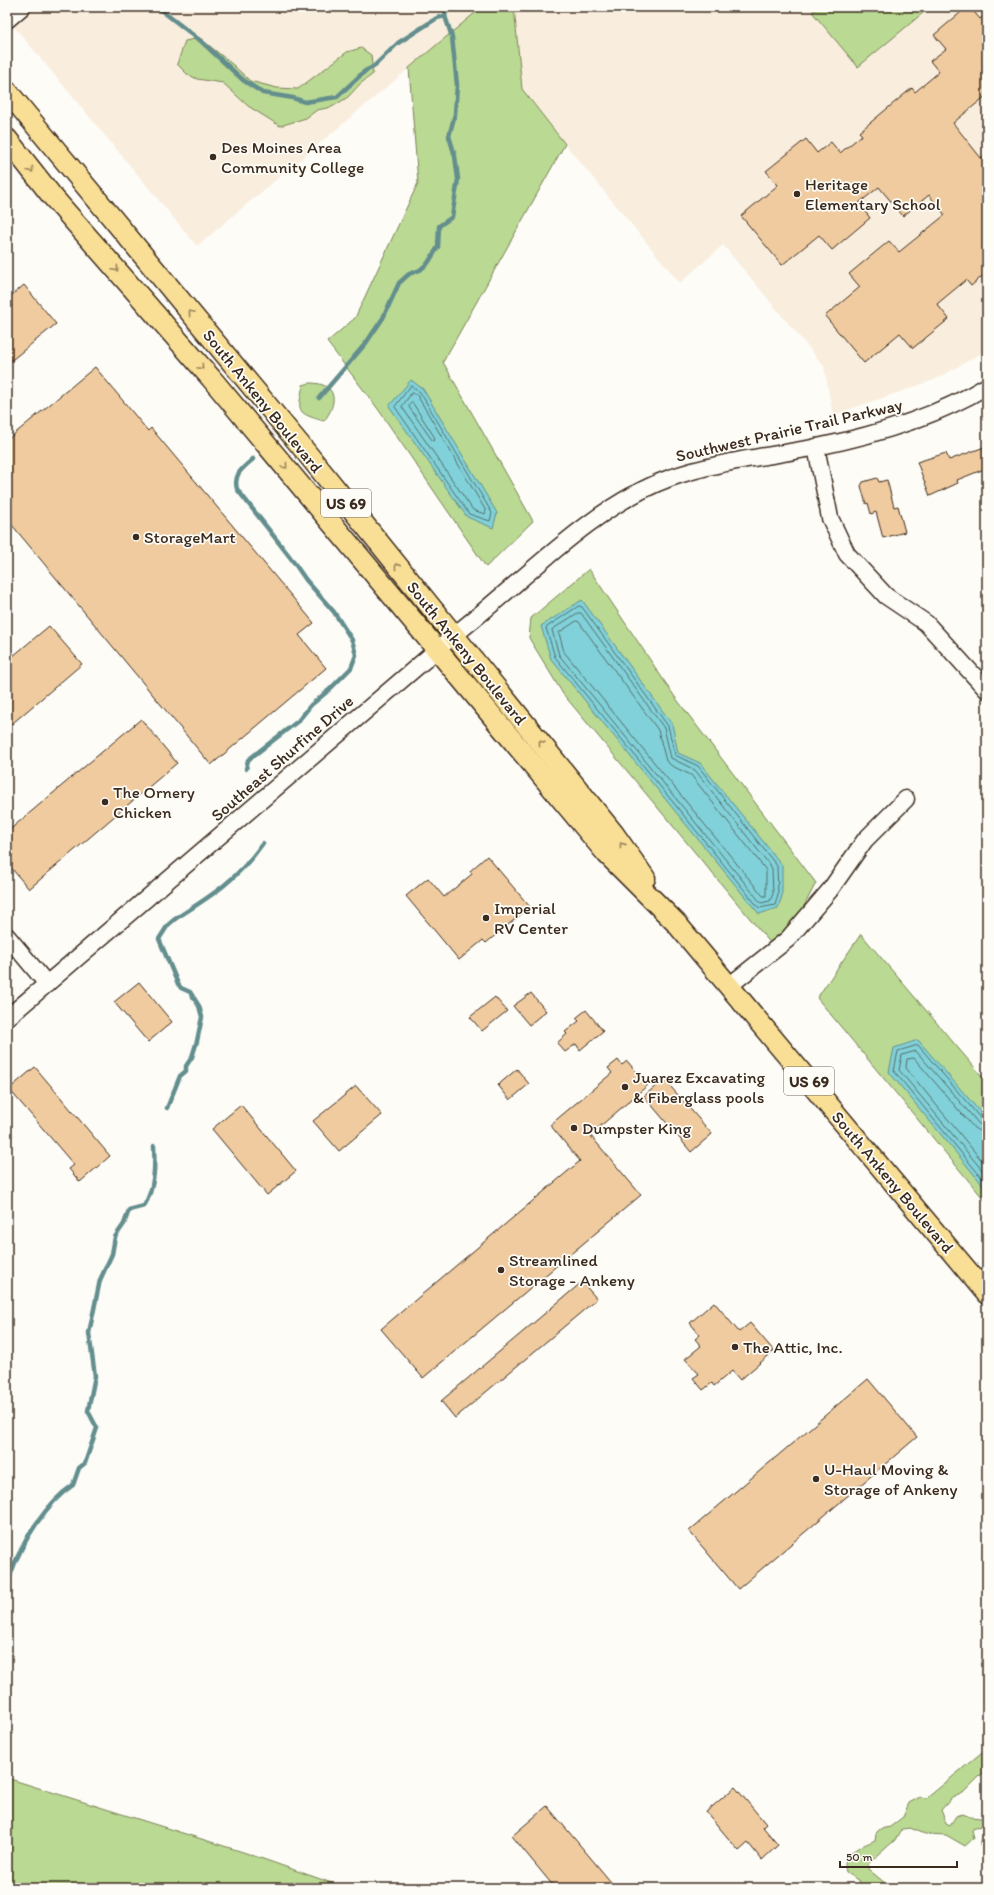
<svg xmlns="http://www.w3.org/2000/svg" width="994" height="1895" font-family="Itim,sans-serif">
  <rect width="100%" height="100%" fill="#fdfcf7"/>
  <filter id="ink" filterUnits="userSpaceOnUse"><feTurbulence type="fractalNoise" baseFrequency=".025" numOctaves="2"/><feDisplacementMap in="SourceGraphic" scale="8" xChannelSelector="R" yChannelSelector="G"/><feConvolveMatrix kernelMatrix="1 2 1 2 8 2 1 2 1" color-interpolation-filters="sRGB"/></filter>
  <g filter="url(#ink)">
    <g fill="#f9eddd">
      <path d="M7 7H482L197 246 7 18Z"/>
      <path d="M514 7H987V350L934 380 833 415 824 366 723 245 680 283 565 144 522 89Z"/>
    </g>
    <g fill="#bad992" stroke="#7a8258">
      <path d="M482 7H514L522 89 565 144 443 362 533 521 486 567 378 409 327 342 355 318 418 183 409 68Z"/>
      <path d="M819 7H930L858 67 812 12Z"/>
      <path d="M200 38 232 64 250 81 277 88 298 89 347 52 361 48 371 55 373 74 360 84 348 97 332 107 317 110 306 118 280 126 248 106 223 83 197 79 187 74 177 64 185 41Z"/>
      <path d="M310 383C338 383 338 403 324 421 295 413 298 411 303 385Z"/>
      <path d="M589 569 675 697 816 883 794 925 772 945 563 694 529 638 531 618Z"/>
      <path d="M861 934 987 1082V1203L817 998Z"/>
      <path d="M987 1748V1767L984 1772 963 1793 952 1798 941 1810 946 1823 950 1825 956 1816 963 1814 970 1817 981 1818 987 1808V1854L980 1845 983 1834 987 1828 984 1826 975 1827 972 1830 974 1838 965 1846 946 1835 925 1834 910 1828 902 1829 895 1840 868 1864V1869L891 1888H863L859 1881 846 1872C840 1852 861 1847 875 1840L876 1833 880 1829 890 1827 903 1817 909 1803 920 1797 927 1798Z"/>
      <path d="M7 1778 243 1852 346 1888H7Z"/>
    </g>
    <g fill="#80d1d9" stroke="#648e8e">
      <path d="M411 380 423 389 497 513 493 528 467 517 389 406Z"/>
      <path d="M582 600 672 724 678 753 700 763 782 865V896L778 908 759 914 551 659 541 626Z"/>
      <path d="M918 1040 987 1120V1190L889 1072 894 1048Z"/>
    </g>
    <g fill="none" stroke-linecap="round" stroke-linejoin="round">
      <g stroke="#576d69" stroke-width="1">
        <path d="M411 386 420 392 492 513 490 521 469 514 395 407Z"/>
        <path d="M412 393 417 395 486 511 485 514 473 510 402 407Z"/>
        <path d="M412 402 435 438 434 441 432 440 409 407Z"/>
        <path d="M579 606 582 607 668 726 675 755 698 766 777 866 778 895 775 905 759 908 555 657 546 628Z"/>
        <path d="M578 613H581L664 728 671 758 695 770 772 868 773 894 770 901 761 903 559 655 552 630Z"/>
        <path d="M577 621 579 622 658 730 666 761 672 766 691 775 766 870V896H763L564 652 559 633Z"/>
        <path d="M987 1122 982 1120 918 1045 898 1051 894 1071 987 1184"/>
        <path d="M987 1127 979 1124 916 1051 902 1055 899 1070 987 1176"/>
        <path d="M987 1133 979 1131 974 1128 914 1058 907 1059 906 1068 987 1167"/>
      </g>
      <g stroke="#648e8e" stroke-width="4.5">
        <path d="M157 7 202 42 243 80 263 93 293 98 305 102 337 97 365 71 373 67 398 43 437 18 445 16"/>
        <path d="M319 398 366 343 383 318 399 283 409 274 420 270 428 263 438 247 439 226 452 217 458 179 455 156 449 136 455 114 457 85 452 37 445 16 447 7"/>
        <path d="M246 769 248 760 298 721 311 705 329 690 351 668 356 655 352 640 334 612 306 580 290 557 237 489C233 474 243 468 253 459"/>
        <path d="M167 1108 180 1076 186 1071V1066L192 1057 197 1041 202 1017 199 1006 190 992 181 988 178 984 159 939 168 925 175 919C213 895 237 880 263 843"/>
        <path d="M7 1591C9 1585 9 1579 11 1573 22 1542 46 1503 73 1485L79 1468 85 1463 97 1428 88 1411 95 1376 89 1333 100 1280 112 1254 115 1237 124 1224 129 1210 144 1206C155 1188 155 1166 154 1146"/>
      </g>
    </g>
    <g fill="#efcb9f" stroke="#3b2a1e">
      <path d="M967 7H970L980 19 987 13V95L953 123 981 158 987 153V272L971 286 966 280 937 304 949 319 913 348 900 333 864 363 825 316 860 287 849 274 889 241 899 252 945 215 929 195 903 216 879 187 859 203 870 218 832 250 819 235 782 265 741 216 778 185 766 171 806 139 817 153 831 142 840 153 862 135 859 132 912 88 915 92 939 72 930 61 946 49 934 35Z"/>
      <path d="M24 285 56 324 7 364V299Z"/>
      <path d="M95 367 148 431 151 428 314 623 299 635 326 668 211 765 7 519V440Z"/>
      <path d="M987 446V468L957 480 958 483 930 496 917 462 946 453 949 460Z"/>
      <path d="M877 478 879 482 887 480 894 507 898 506 905 532 883 538 876 512 871 514 868 503 866 504 861 486 863 482Z"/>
      <path d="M49 626 82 664 7 728V661Z"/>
      <path d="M141 719 177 763 29 889 7 863V832Z"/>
      <path d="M487 856 530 907 486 943 483 940 459 960 406 896 428 878 444 897 472 874 470 871Z"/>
      <path d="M139 982 172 1022 148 1042 114 1002Z"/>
      <path d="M531 993 546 1011 529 1025 513 1006Z"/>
      <path d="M495 997 507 1011 482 1031 470 1017Z"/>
      <path d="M586 1010 603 1031 580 1050 576 1044 565 1052 557 1043 567 1034 565 1032 579 1021 576 1018Z"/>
      <path d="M618 1060 622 1065 627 1061 648 1085 590 1135 641 1195 423 1378 381 1329 580 1161 550 1125 612 1073 608 1068Z"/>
      <path d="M35 1067 110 1156 80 1182 69 1169 74 1165 9 1089Z"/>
      <path d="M517 1069 529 1084 510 1100 498 1085Z"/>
      <path d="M664 1079 712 1134 691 1152 644 1096Z"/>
      <path d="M356 1086 382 1115 339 1151 313 1121Z"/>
      <path d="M241 1105 296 1171 267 1195 212 1129Z"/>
      <path d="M582 1282 597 1299 455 1418 441 1401Z"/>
      <path d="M714 1302 739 1332 750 1323 774 1351 740 1380 732 1371 714 1386 712 1383 703 1390 693 1378 699 1374 685 1359 701 1346 695 1339 700 1335 690 1323Z"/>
      <path d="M868 1379 917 1437 738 1589 689 1531Z"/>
      <path d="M735 1787 766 1824 763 1827 778 1845 762 1860 748 1843 739 1851 706 1812Z"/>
      <path d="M547 1806 616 1888H555L512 1836Z"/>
    </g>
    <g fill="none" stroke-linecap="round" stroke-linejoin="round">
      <defs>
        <g id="minor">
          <path d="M7 20 22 7"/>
          <path d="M816 447 830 518 847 554 886 596 926 623 987 690"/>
          <path d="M7 936 47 984"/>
          <path d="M729 986 788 939 830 890 865 840 906 799"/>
          <path d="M7 1018 453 636C521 584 590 507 670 478 718 461 767 457 817 447 876 435 936 417 987 386"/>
        </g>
        <g id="major">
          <path d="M7 91 301 446 614 834 645 878"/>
          <path d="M7 139 52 196 211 378 607 854 676 923 987 1294"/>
        </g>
      </defs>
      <use href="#minor" stroke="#3b2a1e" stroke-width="19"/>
      <use href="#major" stroke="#3b2a1e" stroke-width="23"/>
      <use href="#minor" stroke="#fdfcf7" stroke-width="16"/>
      <use href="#major" stroke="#f9df96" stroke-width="20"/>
    </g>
    <defs><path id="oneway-chevron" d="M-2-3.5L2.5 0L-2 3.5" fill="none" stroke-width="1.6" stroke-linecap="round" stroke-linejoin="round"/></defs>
    <g stroke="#9a845a">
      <use href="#oneway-chevron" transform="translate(31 170) rotate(51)"/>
      <use href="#oneway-chevron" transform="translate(116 269) rotate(49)"/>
      <use href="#oneway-chevron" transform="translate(191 313) rotate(-130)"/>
      <use href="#oneway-chevron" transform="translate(201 367) rotate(49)"/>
      <use href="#oneway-chevron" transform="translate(285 466) rotate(50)"/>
      <use href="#oneway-chevron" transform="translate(397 566) rotate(-129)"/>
      <use href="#oneway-chevron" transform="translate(541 743) rotate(-129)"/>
      <use href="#oneway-chevron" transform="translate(622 845) rotate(-125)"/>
    </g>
  </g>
  <g fill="#3b2a1e" stroke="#fdfcf7" stroke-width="1.5">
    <circle cx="213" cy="157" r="4"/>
    <circle cx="797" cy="194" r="4"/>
    <circle cx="136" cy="537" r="4"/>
    <circle cx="105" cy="802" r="4"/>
    <circle cx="486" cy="918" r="4"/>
    <circle cx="625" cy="1087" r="4"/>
    <circle cx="574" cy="1128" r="4"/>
    <circle cx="501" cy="1270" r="4"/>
    <circle cx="735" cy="1347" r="4"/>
    <circle cx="816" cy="1479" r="4"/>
  </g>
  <g text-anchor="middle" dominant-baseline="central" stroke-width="3.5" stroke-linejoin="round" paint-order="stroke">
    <g fill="#fdfcf7" stroke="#75695f" stroke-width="1">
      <rect x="321" y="489" width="50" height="28" rx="3"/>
      <rect x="784" y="1067" width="50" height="28" rx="3"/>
    </g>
    <g font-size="16" font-weight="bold" fill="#3b2a1e">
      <text x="346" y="503">US 69</text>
      <text x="809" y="1081">US 69</text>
    </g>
    <g font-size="17" fill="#3b2a1e" stroke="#fdfcf7" text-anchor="start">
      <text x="221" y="147">Des Moines Area<tspan x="221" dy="20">Community College</tspan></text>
      <text x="805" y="184">Heritage<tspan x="805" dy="20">Elementary School</tspan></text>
      <text x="144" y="537">StorageMart</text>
      <text x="113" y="792">The Ornery<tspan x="113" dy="20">Chicken</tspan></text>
      <text x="494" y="908">Imperial<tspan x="494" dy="20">RV Center</tspan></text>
      <text x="633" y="1077">Juarez Excavating<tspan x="633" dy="20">&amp; Fiberglass pools</tspan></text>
      <text x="582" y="1128">Dumpster King</text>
      <text x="509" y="1260">Streamlined<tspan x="509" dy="20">Storage - Ankeny</tspan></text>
      <text x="743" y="1347">The Attic, Inc.</text>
      <text x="824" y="1469">U-Haul Moving &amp;<tspan x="824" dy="20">Storage of Ankeny</tspan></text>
    </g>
    <g font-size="17" fill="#3b2a1e" stroke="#fdfcf7">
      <text transform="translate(263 401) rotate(51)">South Ankeny Boulevard</text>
      <text transform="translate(789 430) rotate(-13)">Southwest Prairie Trail Parkway</text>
      <text transform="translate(467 653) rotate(51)">South Ankeny Boulevard</text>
      <text transform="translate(282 758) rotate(-41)">Southeast Shurfine Drive</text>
      <text transform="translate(893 1182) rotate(50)">South Ankeny Boulevard</text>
    </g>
  </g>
  <rect width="994" height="1895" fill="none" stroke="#fdfcf7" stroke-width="24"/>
  <rect x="12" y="12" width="970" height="1871" fill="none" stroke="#3b2a1e" stroke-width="1.5" filter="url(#ink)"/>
  <path d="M840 1861v6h117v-6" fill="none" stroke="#3b2a1e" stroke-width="2"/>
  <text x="846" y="1861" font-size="12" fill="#3b2a1e" stroke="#fdfcf7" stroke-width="3" paint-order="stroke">50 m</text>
</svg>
